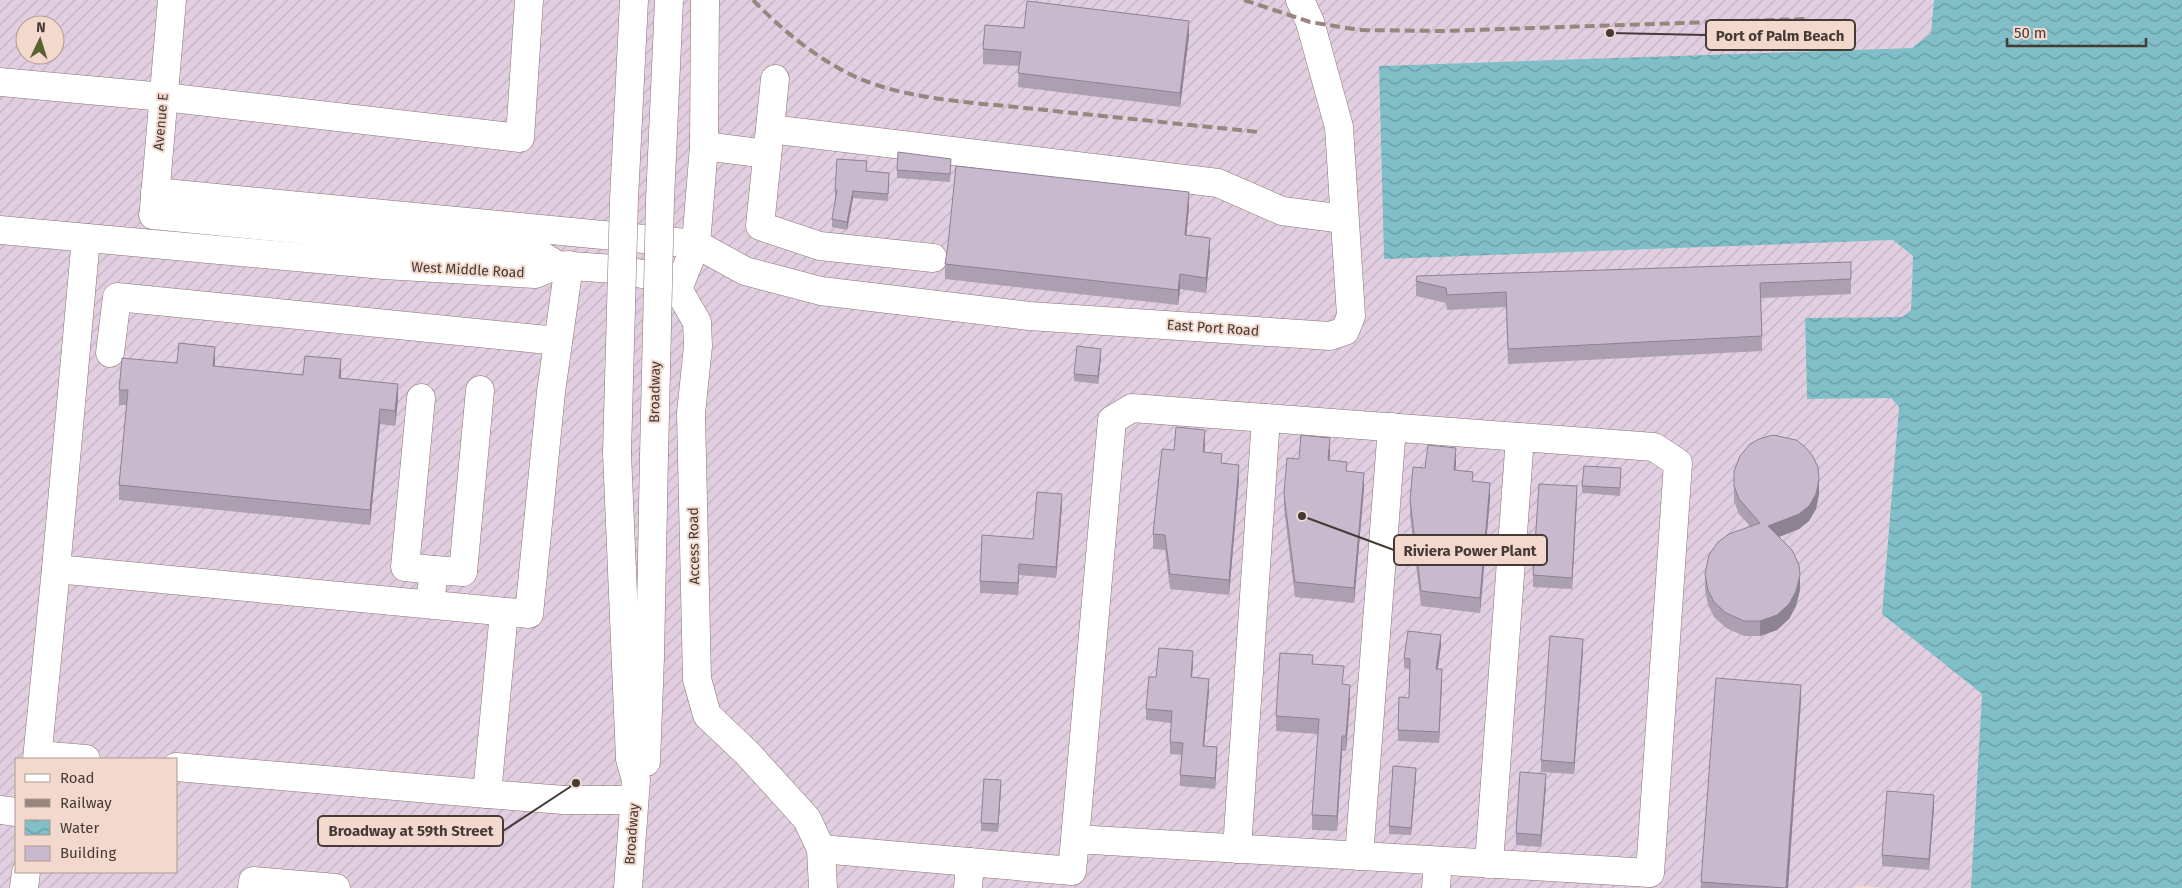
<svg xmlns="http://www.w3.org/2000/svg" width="2182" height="888" font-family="'Fira Sans',sans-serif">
  <defs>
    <pattern id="industrial-furrows" width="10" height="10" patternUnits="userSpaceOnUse" patternTransform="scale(1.25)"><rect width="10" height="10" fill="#e1cfe1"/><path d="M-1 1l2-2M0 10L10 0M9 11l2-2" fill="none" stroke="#c2b2c2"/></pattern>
    <pattern id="water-waves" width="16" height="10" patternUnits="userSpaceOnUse" patternTransform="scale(1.25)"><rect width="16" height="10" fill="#80bec8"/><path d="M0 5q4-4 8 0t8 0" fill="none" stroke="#6b9ba3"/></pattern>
  </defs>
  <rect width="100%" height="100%" fill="#f3d9cd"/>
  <path fill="url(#industrial-furrows)" fill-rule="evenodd" d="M0 0H1934L1931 33 1912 48 1379 66 1384 258 1893 240 1913 256 1911 310 1902 317 1805 319 1807 399 1891 398 1899 407 1882 613 1982 694 1971 888H1885L1855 885V888H0ZM25 25H55V55H25ZM16 759H176V872H16Z"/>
  <path fill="url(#water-waves)" d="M1934 0H2182V888H1971L1982 694 1882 614 1899 407 1891 398 1807 399 1805 318 1902 317 1911 310 1913 256 1893 240 1384 259 1379 66 1912 48 1931 33Z"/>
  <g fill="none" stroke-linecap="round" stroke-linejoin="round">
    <defs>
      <g id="minor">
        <path d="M705 0 704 146 767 154"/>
        <path d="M775 79 760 226 820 246 933 258"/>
        <path d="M0 82 164 97 520 138 529 0"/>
        <path d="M770 129 1218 183 1282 211 1344 219"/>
        <path d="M704 146 696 244 745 271 821 291 1029 316 1330 336 1345 331 1351 316 1339 127 1310 22 1300 0"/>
        <path d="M155 192 696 244 678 289"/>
        <path d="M154 209 172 0"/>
        <path d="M153 215 538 253 557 265"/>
        <path d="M0 230 384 265 535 274 557 265 614 269 648 275 678 289 697 322 698 346 691 413 697 679 707 715 748 754 807 819 821 849 823 888"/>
        <path d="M86 238 56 569 529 614 551 392 569 265"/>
        <path d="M110 353 117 297 558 341"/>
        <path d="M421 398 405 567 434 570 430 604"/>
        <path d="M434 570 463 572 480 390"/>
        <path d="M504 612 487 794 564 800H634"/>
        <path d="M38 755 86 759"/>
        <path d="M37 759 56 569"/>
        <path d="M176 767 487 794"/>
        <path d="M0 810 16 812"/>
        <path d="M821 849 1072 871 1075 839 1112 420 1132 408 1654 447 1678 463 1650 873 1075 839"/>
        <path d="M1237 849 1266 418"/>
        <path d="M1359 856 1392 427"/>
        <path d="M1489 864 1520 437"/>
        <path d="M24 888 26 872"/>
        <path d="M252 888 253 881 336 888"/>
        <path d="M968 888 970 862"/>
        <path d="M1436 888 1438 861"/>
      </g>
      <g id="major">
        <path d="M617 453 630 759 636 780 628 888"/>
        <path d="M646 762 650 657 654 456"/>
      </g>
    </defs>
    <use href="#minor" stroke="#8b7469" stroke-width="29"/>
    <use href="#major" stroke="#8b7469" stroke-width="29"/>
    <use href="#minor" stroke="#fff" stroke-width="28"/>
    <use href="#major" stroke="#fff" stroke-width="28"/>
    <g stroke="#98867e" stroke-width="4" stroke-dasharray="10 5" stroke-linecap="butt">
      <path d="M753 0C783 31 818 60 858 78 910 100 970 102 1025 108 1103 116 1181 124 1258 132"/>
      <path d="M1244 0 1310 22 1359 30 1442 31 1806 19"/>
    </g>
    <defs>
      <g id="major-bridge">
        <path d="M617 453 624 199 634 0"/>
        <path d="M654 456 660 200 669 0"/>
      </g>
    </defs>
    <use href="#major-bridge" stroke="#8b7469" stroke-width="29" stroke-linecap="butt"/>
    <use href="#major-bridge" stroke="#fff" stroke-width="28"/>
  </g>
  <g fill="#ac9fb2">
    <path d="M1189 36 1180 107 1018 87 1019 66 983 64V49Z"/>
    <path d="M951 167 950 182 897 178V170Z"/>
    <path d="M867 172 889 180 888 201 853 198 847 230 832 227V219L836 197H835V190Z"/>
    <path d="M1189 207 1186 236 1210 253 1206 293 1180 289 1178 305 945 279V264Z"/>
    <path d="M1851 262V294L1761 298 1762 351 1508 364 1506 307 1447 310 1446 303 1416 296V281Z"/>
    <path d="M1101 357 1098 384 1074 381V374Z"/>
    <path d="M215 362V366L303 375 341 374V378L398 399 395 426 380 424 370 525 119 500V485L127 405H119V390L177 363Z"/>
    <path d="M1205 445 1204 452 1222 463 1239 480 1229 595 1170 589 1165 550 1153 549V534L1174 450Z"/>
    <path d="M1330 453 1329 460 1347 471 1364 488 1354 603 1295 597 1284 509V494L1299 459Z"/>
    <path d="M1456 463 1455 470 1473 481 1490 498 1480 613 1421 606 1410 515V500L1425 468Z"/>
    <path d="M1734 471 1819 494 1816 509 1809 521 1799 529 1779 537 1800 590 1796 606 1789 619 1777 630 1760 636H1744L1726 628 1714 617 1708 605 1705 590V574L1750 526 1739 514 1734 501Z"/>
    <path d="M1621 476 1620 496 1582 493V486Z"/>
    <path d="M1577 498 1572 589 1533 587V575Z"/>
    <path d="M1062 506 1056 578 1019 575 1018 595 980 593V581L1033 539Z"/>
    <path d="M1441 646 1438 669 1442 680 1439 743 1398 741V730L1409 698 1410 669 1404 668V658Z"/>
    <path d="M1583 650 1574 774 1541 772V760Z"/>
    <path d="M1193 663 1192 677 1209 691 1204 746 1217 759 1215 789 1180 786V775L1182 755 1170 754V742L1171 723 1146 720V709L1156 677Z"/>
    <path d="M1313 664 1343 685 1350 700 1346 751H1342L1337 831 1312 830V815L1318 734 1276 731V716Z"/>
    <path d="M1801 700 1788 888H1701V882Z"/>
    <path d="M1416 776 1411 835 1389 834V826Z"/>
    <path d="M1546 785 1541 847 1516 845V833Z"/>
    <path d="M1001 788 998 832 981 831V823Z"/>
    <path d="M1934 807 1929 870 1882 866V855Z"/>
  </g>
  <g fill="#8c8291">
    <path d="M1189 21V36L1180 107V93Z"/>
    <path d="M853 191V198L847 230V222Z"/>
    <path d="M1189 192V207L1185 250V235Z"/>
    <path d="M1210 238V253L1206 293V278Z"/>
    <path d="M1180 274V289L1178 305V290Z"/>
    <path d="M215 347V362L213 381V366Z"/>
    <path d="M1101 349V357L1098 384V376Z"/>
    <path d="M341 359V374L339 393V378Z"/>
    <path d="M398 384V399L395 426V411Z"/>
    <path d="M380 409V424L370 525V510Z"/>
    <path d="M1205 430V445L1203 467V452Z"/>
    <path d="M1330 438V453L1328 475V460Z"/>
    <path d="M1456 448V463L1454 485V470Z"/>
    <path d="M1239 465V480L1229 595V580Z"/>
    <path d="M1364 473V488L1354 603V588Z"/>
    <path d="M1819 479V494L1816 509 1809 521 1799 529 1768 541V526Z"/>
    <path d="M1490 483V498L1480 613V598Z"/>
    <path d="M1577 486V498L1572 589V578Z"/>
    <path d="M1062 494V506L1056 578V567Z"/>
    <path d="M1019 564V575L1018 595V583Z"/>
    <path d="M1800 575V590L1796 606 1789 619 1777 630 1760 636V621Z"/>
    <path d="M1441 635V646L1436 679V669Z"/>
    <path d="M1583 639V650L1574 774V763Z"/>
    <path d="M1193 651V663L1191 689V677Z"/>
    <path d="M1442 669V680L1439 743V732Z"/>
    <path d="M1209 679V691L1203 757V746Z"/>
    <path d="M1350 685V700L1346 751V736Z"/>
    <path d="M1801 685V700L1788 888H1786Z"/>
    <path d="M1342 736V751L1337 831V816Z"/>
    <path d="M1217 747V759L1215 789V778Z"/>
    <path d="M1416 768V776L1411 835V828Z"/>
    <path d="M1546 774V785L1541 847V835Z"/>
    <path d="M1001 780V788L998 832V824Z"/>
    <path d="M1934 795V807L1929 870V859Z"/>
  </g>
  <g fill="#c8b9cf" stroke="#8c8291">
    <path d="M1027 1 1189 21 1180 93 1018 73 1021 52 983 49 985 25 1024 28Z"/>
    <path d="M898 152 951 159 950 174 897 170Z"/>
    <path d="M837 159 867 161 866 171 889 173 888 194 853 191 847 222 832 219 837 190H835Z"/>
    <path d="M956 166 1189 192 1185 235 1210 238 1206 278 1180 274 1178 290 945 264 948 245Z"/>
    <path d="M1851 262V279L1760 283 1762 336 1508 349 1506 292 1447 295 1446 288 1416 281 1417 276Z"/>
    <path d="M179 343 215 347 213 366 303 375 305 356 341 359 339 378 398 384 395 411 380 409 370 510 119 485 128 390H119L122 358 177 363Z"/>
    <path d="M1077 346 1101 349 1098 376 1074 374Z"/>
    <path d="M1176 427 1205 430 1203 452 1222 454 1221 463 1239 465 1229 580 1170 574 1165 535 1153 534 1162 449 1174 450Z"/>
    <path d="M1301 435 1330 438 1328 460 1347 462 1346 471 1364 473 1354 588 1295 582 1284 494 1287 458 1299 459Z"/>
    <path d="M1773 435 1796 440 1804 446 1812 455 1818 467 1819 479 1816 494 1809 506 1799 514 1768 526 1792 550 1799 565 1800 575 1796 591 1789 604 1777 615 1760 621H1744L1726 613 1714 602 1708 590 1705 574 1709 555 1718 542 1729 534 1760 523 1739 499 1734 486V471L1740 456 1750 444 1759 439Z"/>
    <path d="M1428 445 1456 448 1454 470 1473 472 1472 481 1490 483 1480 598 1421 591 1410 500 1413 467 1425 468Z"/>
    <path d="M1584 466 1621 468 1620 488 1582 486Z"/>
    <path d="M1539 484 1577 486 1572 578 1533 575Z"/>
    <path d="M1037 492 1062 494 1056 567 1019 564 1018 583 980 581 982 535 1033 539Z"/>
    <path d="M1408 631 1441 635 1436 669H1442L1439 732 1398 730 1399 697 1409 698 1410 659 1404 658Z"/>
    <path d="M1550 636 1583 639 1574 763 1541 760Z"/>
    <path d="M1159 648 1193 651 1191 677 1209 679 1203 746 1217 747 1215 778 1180 775 1183 743 1170 742 1172 711 1146 709 1149 677H1156Z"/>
    <path d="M1280 653 1313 655 1312 664 1344 666 1342 684 1350 685 1346 736H1342L1337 816 1312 815 1319 719 1276 716Z"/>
    <path d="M1716 678 1801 685 1786 888 1701 882Z"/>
    <path d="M1393 766 1416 768 1411 828 1389 826Z"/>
    <path d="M1520 772 1546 774 1541 835 1516 833Z"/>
    <path d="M984 779 1001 780 998 824 981 823Z"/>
    <path d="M1887 791 1934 795 1929 859 1882 855Z"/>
  </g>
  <g text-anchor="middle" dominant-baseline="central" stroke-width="4" stroke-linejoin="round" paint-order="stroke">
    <g font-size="14" fill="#453a35" stroke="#f3d9cd">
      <text transform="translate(161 122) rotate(-85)">Avenue E</text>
      <text transform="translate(468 270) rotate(3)">West Middle Road</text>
      <text transform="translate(1213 328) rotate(4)">East Port Road</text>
      <text transform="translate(655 392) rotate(-89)">Broadway</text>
      <text transform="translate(694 546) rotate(-91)">Access Road</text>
      <text transform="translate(632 834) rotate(-86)">Broadway</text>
    </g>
  </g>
  <path fill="none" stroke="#453a35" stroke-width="2" d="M1610 33L1706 35M1302 516L1394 550M576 783L503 831"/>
  <g fill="#453a35" stroke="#f3d9cd" stroke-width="2">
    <circle cx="1610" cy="33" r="5"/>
    <circle cx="1302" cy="516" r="5"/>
    <circle cx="576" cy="783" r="5"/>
  </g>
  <g fill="#f3d9cd" stroke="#453a35" stroke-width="2">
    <rect x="1706" y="20" width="149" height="30" rx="5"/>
    <rect x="1394" y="535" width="153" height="30" rx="5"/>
    <rect x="318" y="816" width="185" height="30" rx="5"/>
  </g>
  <g font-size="15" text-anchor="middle" font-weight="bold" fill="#453a35">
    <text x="1780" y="41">Port of Palm Beach</text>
    <text x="1470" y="556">Riviera Power Plant</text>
    <text x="411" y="836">Broadway at 59th Street</text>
  </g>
  <rect x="15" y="758" width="162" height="115" fill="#f3d9cd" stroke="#ad9990"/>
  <rect x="25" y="774" width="25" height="8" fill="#ffffff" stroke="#ad9990"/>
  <text x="60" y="783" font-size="15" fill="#453a35">Road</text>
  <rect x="25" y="799" width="25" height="8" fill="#98867e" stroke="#ad9990"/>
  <text x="60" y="808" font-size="15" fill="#453a35">Railway</text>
  <rect x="25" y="820" width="25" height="15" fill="url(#water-waves)" stroke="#ad9990"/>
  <text x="60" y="833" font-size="15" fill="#453a35">Water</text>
  <rect x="25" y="846" width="25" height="15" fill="#c8b9cf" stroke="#ad9990"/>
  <text x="60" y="858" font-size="15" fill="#453a35">Building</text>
  <g transform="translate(40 40) rotate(4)"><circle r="24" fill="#f3d9cd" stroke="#ad9990"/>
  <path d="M0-4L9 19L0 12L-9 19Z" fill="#5a602e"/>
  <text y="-8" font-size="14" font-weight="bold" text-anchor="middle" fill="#453a35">N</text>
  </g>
  <path d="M2007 38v8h139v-8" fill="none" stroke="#453a35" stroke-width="2.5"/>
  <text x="2014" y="38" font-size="15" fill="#453a35" stroke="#f3d9cd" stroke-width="4" paint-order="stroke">50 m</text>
</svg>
